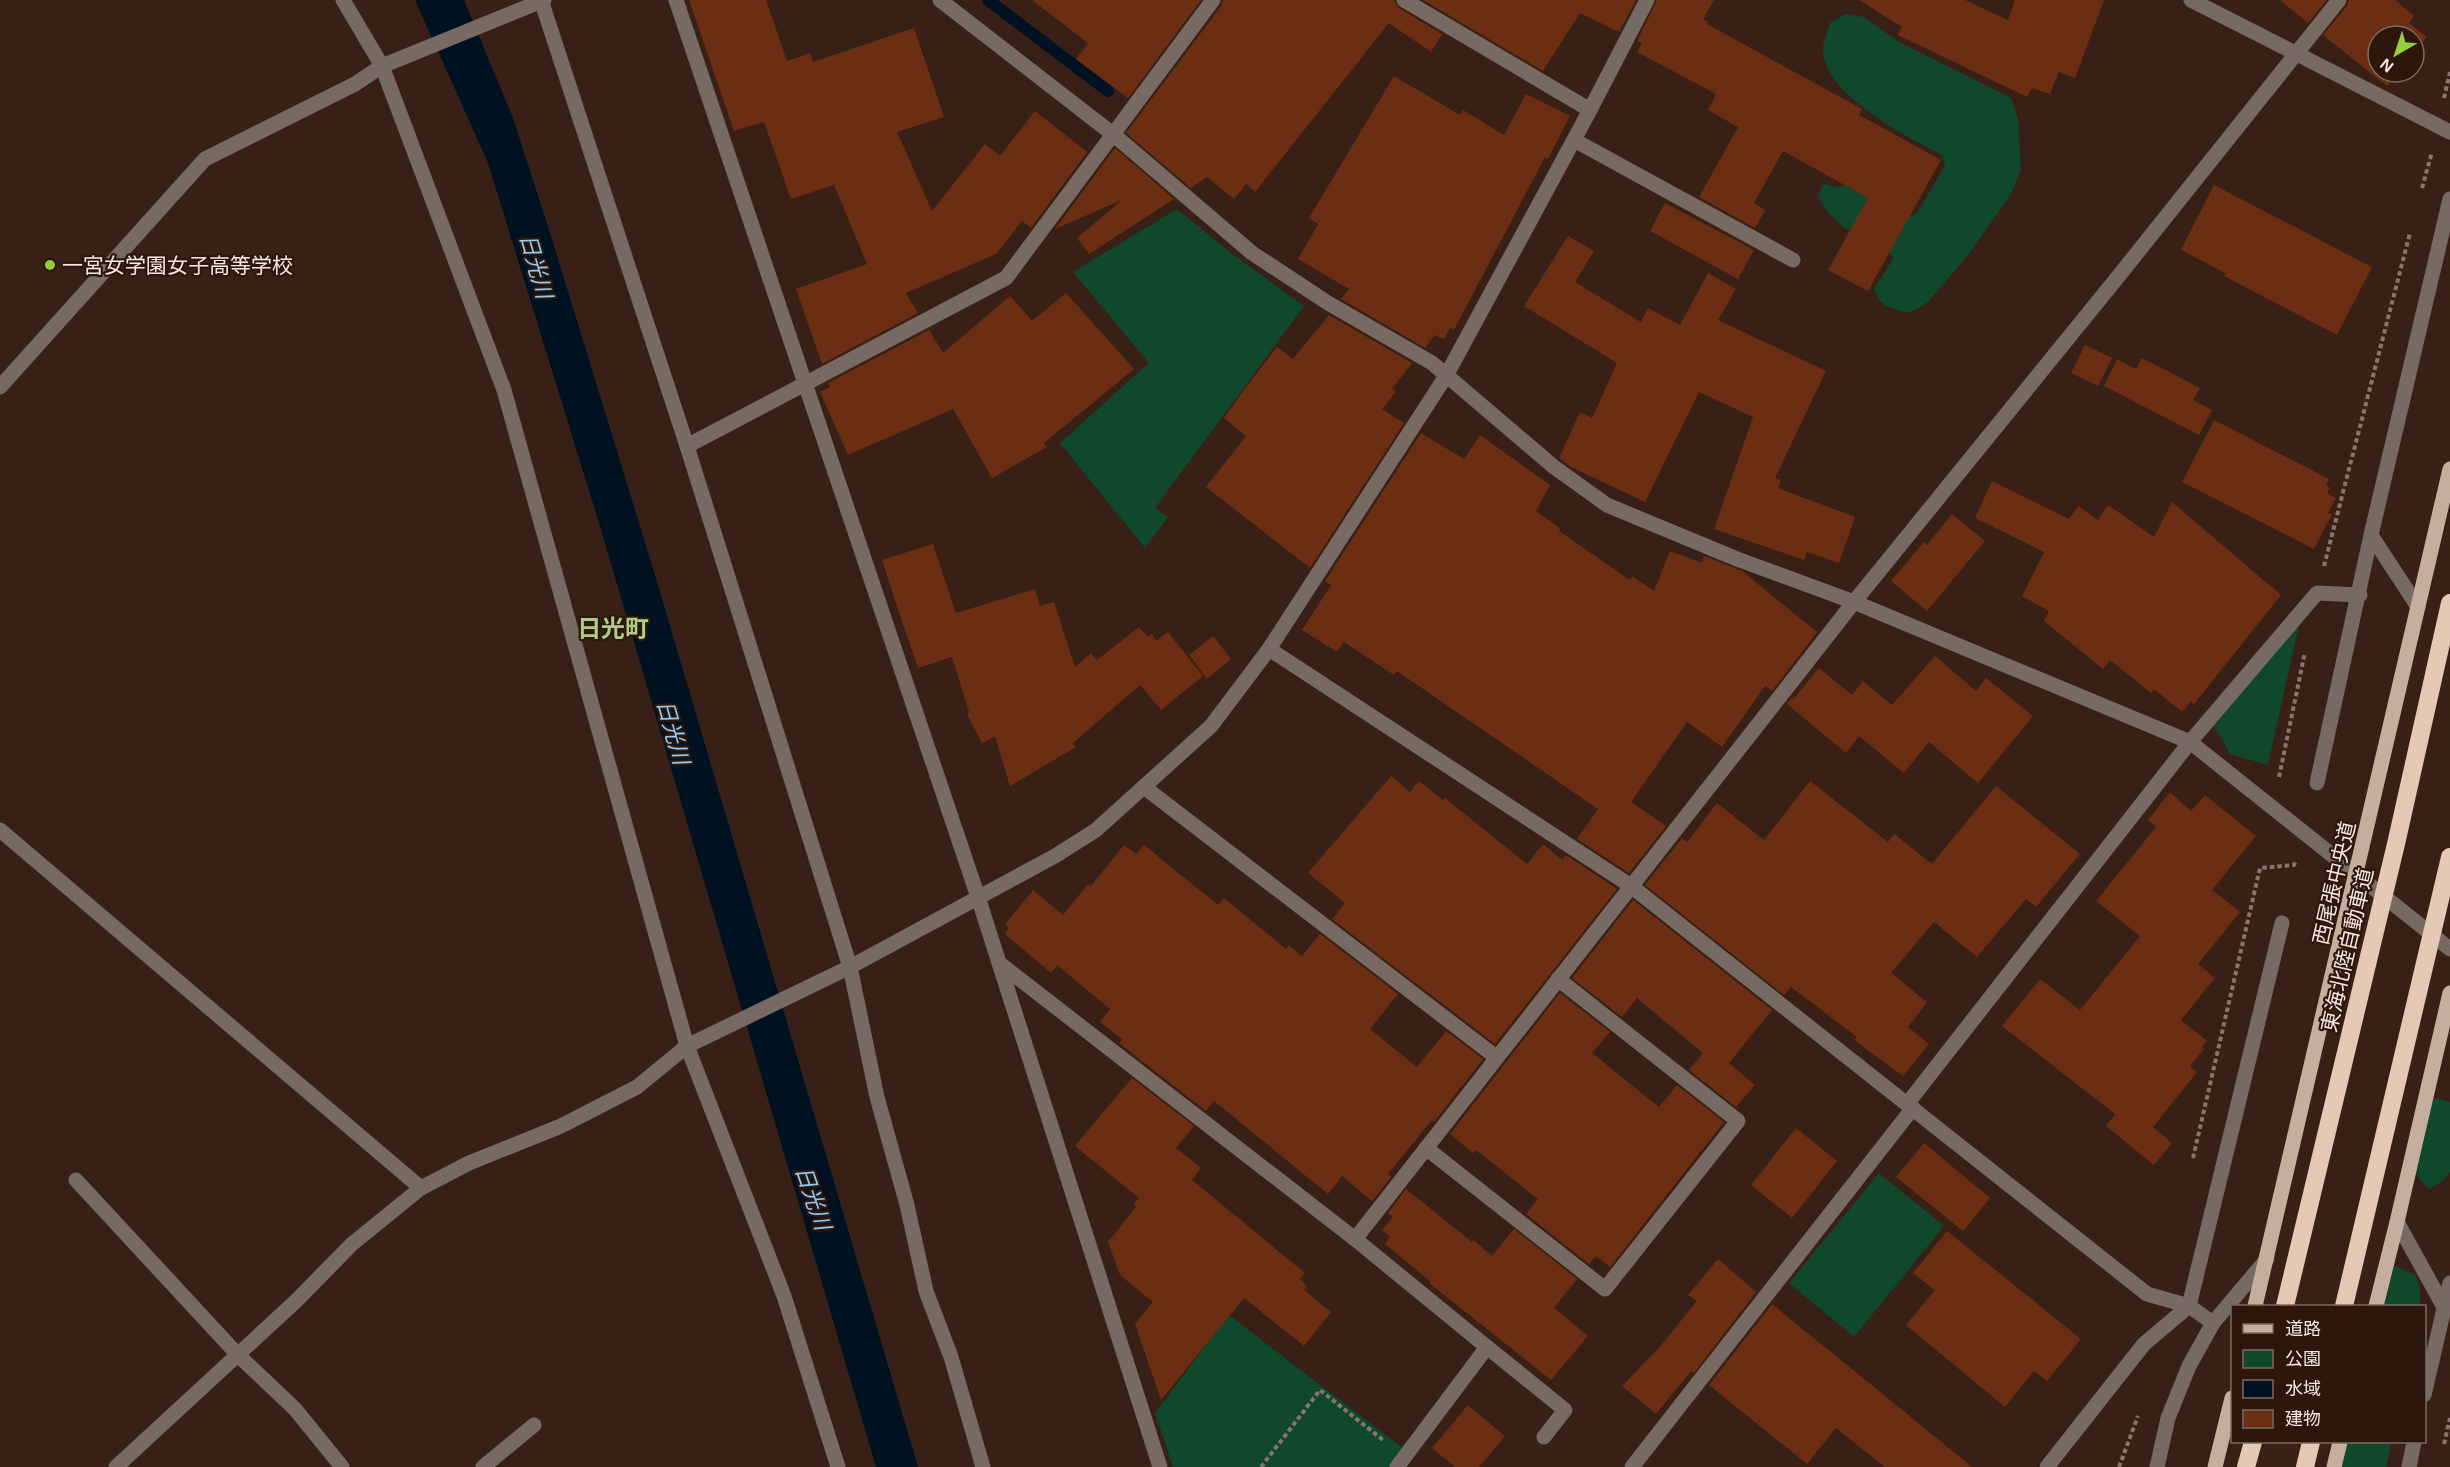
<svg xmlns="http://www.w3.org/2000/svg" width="2450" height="1467" font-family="Arial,'Noto Sans JP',sans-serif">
  <rect width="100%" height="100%" fill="#382016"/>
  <g fill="#10482b">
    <path d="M1845 14 1864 17 1899 42 2011 98 2018 119 2021 169 2011 194 1968 255 1928 302 1909 313C1892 309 1880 307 1874 289L1893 259 1890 253C1862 238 1830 226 1818 195L1824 184 1838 187 1850 184 1911 216 1917 213 1945 166 1942 155C1908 137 1823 94 1823 50 1823 41 1828 31 1830 23Z"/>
    <path d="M1177 209 1231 253 1304 306 1155 508 1168 517 1145 548 1060 443 1149 363 1073 272Z"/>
    <path d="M2300 620 2268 765 2230 754 2214 726Z"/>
    <path d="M2423 1095 2450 1102V1172L2444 1180 2429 1189C2399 1163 2416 1130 2423 1095Z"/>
    <path d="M1879 1173 1944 1226 1854 1337 1789 1283Z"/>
    <path d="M2387 1262 2415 1275 2420 1287V1306H2376Z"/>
    <path d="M1229 1315 1404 1449 1390 1467H1173L1155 1413Z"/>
    <path d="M2343 1442H2392L2386 1467H2337Z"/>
  </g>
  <path fill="#001222" d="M415 0H464L513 118 551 236 655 575 918 1467H876L602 533 488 163Z"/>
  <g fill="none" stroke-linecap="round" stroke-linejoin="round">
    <path stroke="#001222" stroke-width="12" d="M988 0 1108 91"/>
  </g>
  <g fill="#6b2e12">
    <path d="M689 0H766L787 61 810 53 813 62 914 28 944 117 897 132 932 211 985 144 1000 156 1035 111 1087 152 1031 228 1022 221 996 254 906 293 918 313 822 364 796 289 867 264 834 185 791 199 764 122 734 131Z"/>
    <path d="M1032 0H1201L1128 98 1076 59 1088 43Z"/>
    <path d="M1223 0H1394L1399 8 1442 34 1431 52 1389 23 1255 192 1246 184 1234 199 1207 177 1191 188 1126 133 1221 6Z"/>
    <path d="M1423 0H1636L1619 32 1580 13 1543 71Z"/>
    <path d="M1657 0H1714L1703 19 1708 22 1707 24 1862 109 1859 115 1941 160 1868 291 1828 270 1868 198 1783 151 1754 203 1765 210 1755 228 1699 197 1738 127 1708 110 1716 94 1637 52 1642 43 1637 41Z"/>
    <path d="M1859 0H1965L2008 20 2015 0H2104L2075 78 2059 72 2050 94 2032 88 2027 97 1898 35 1902 27Z"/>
    <path d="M2280 0H2327L2308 23Z"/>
    <path d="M2349 0H2395L2414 16 2409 23 2427 37 2414 53V36H2378V72H2399L2387 86 2323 35 2347 6Z"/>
    <path d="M1394 76 1460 115 1463 110 1504 135 1526 94 1570 116 1548 159 1545 157 1454 330 1450 328 1444 339 1435 335 1425 348 1341 299 1349 289 1298 259 1318 224 1309 218Z"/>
    <path d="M1115 148 1174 199 1089 254 1077 238 1122 200 1055 229Z"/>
    <path d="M2214 185 2372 267 2337 335 2224 276 2225 273 2181 250Z"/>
    <path d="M1665 203 1754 250 1738 279 1650 231Z"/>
    <path d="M1568 236 1594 251 1575 282 1641 322 1648 308 1680 325 1708 273 1736 289 1718 320 1826 371 1775 478 1781 480 1778 488 1855 517 1839 563 1807 552 1804 560 1714 529 1753 417 1699 392 1645 502 1571 467 1559 458 1580 412 1592 418 1617 363 1524 306Z"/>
    <path d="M1066 293 1134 369 1044 443 1047 447 992 478 953 409 848 455 820 392 830 387 828 383 929 330 943 353 1010 296 1032 321Z"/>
    <path d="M1329 315 1412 363 1392 389 1396 392 1382 409 1404 423 1310 568 1206 487 1246 436 1224 418 1243 391 1277 347 1293 359Z"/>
    <path d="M2085 345 2112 358 2098 386 2071 373Z"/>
    <path d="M2142 358 2200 388 2193 400 2212 410 2199 435 2104 386 2117 359 2136 369Z"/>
    <path d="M2214 420 2329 479 2326 485 2330 488 2327 493 2336 498 2328 513 2332 514 2314 549 2182 482Z"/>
    <path d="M1421 433 1464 459 1480 435 1550 485 1536 511 1560 528 1559 531 1630 580 1632 576 1654 591 1670 551 1702 563 1704 556 1742 571 1817 632 1772 691 1765 686 1722 747 1687 722 1631 802 1666 826 1629 873 1577 839 1598 809 1397 671 1394 675 1344 642 1337 652 1302 630 1331 585 1325 581Z"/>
    <path d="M1992 481 2069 519 2078 506 2098 520 2108 505 2154 537 2172 502 2281 595 2194 704 2191 701 2182 712 2154 689 2151 693 2110 660 2103 669 2044 621 2049 611 2022 596 2044 552 1975 518Z"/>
    <path d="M1952 514 1985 541 1927 611 1891 581 1924 542 1927 545Z"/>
    <path d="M933 544 956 613 1035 589 1040 606 1054 602 1075 667 1091 653 1097 660 1139 627 1148 637 1152 634 1156 641 1168 632 1203 676 1161 710 1140 685 1073 743 1076 747 1010 786 995 736 982 743 967 714 969 712 952 657 918 668 898 609 882 560Z"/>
    <path d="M1213 636 1231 659 1207 679 1189 655Z"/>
    <path d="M1935 656 1976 691 1986 678 2033 716 1978 783 1929 742 1904 773 1859 736 1846 753 1787 704 1794 695 1791 702 1819 668 1852 695 1863 681 1892 705Z"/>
    <path d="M1391 776 1410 792 1419 781 1443 800 1445 798 1527 864 1543 844 1562 860 1566 855 1617 889 1495 1044 1332 919 1345 903 1308 873Z"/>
    <path d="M1810 781 1888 842 1894 834 1932 864 1996 786 2080 854 2036 907 2026 899 1977 957 1934 922 1891 973 1927 1002 1908 1027 1929 1044 1903 1076 1854 1040 1857 1037 1791 987 1784 995 1645 885 1682 838 1687 842 1717 803 1764 840Z"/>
    <path d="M2170 792 2191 811 2205 795 2256 836 2212 890 2240 912 2198 964 2215 978 2181 1020 2207 1041 2202 1047 2204 1049 2190 1066 2197 1072 2153 1127 2172 1143 2154 1165 2106 1126 2115 1114 2002 1026 2040 979 2080 1010 2140 936 2096 901 2156 827 2148 820Z"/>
    <path d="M1124 845 1136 854 1144 845 1218 905 1224 898 1286 949 1289 945 1302 956 1320 934 1398 994 1370 1029 1417 1067 1446 1031 1483 1059 1434 1122 1432 1120 1388 1174 1391 1177 1372 1201 1342 1176 1328 1194 1214 1101 1206 1111 1119 1043 1122 1039 1100 1022 1110 1009 1057 965 1051 973 1005 934 1009 928 1005 924 1033 890 1063 915 1088 884 1091 886Z"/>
    <path d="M1633 900 1772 1010 1729 1063 1755 1085 1736 1107 1689 1070 1703 1053 1637 998 1622 1017 1572 978Z"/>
    <path d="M1560 993 1610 1032 1592 1053 1659 1107 1677 1085 1724 1122 1610 1267 1596 1256 1589 1264 1526 1214 1538 1199 1476 1150 1473 1153 1450 1134Z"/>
    <path d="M1132 1078 1194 1126 1176 1148 1201 1168 1192 1180 1305 1273 1300 1279 1307 1286 1304 1290 1331 1312 1304 1346 1244 1298 1161 1400 1135 1324 1153 1302 1120 1275 1108 1242 1136 1207 1134 1204 1139 1198 1075 1146Z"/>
    <path d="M1796 1128 1837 1161 1792 1218 1751 1185Z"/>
    <path d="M1924 1143 1990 1198 1963 1231 1896 1177Z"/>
    <path d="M1406 1189 1472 1242 1474 1240 1492 1256 1514 1229 1577 1279 1554 1308 1588 1336 1551 1380 1429 1283 1430 1281 1385 1244 1390 1237 1382 1230 1393 1217 1388 1213Z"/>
    <path d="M1947 1231 2081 1339 2047 1381 2034 1371 2005 1407 1906 1325 1935 1290 1913 1273Z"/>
    <path d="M1718 1259 1756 1292 1694 1373 1691 1371 1656 1414 1622 1386 1658 1349 1697 1301 1688 1295Z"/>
    <path d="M1772 1304 1879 1391 1972 1467H1885L1836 1428 1807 1464 1709 1385Z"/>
    <path d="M1468 1405 1505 1436 1479 1467H1455L1432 1448Z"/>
  </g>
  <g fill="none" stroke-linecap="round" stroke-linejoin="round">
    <g stroke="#8a756c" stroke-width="4" stroke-dasharray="4.5 3" stroke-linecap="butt">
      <path d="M2444 98 2450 72"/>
      <path d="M2422 188 2432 152"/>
      <path d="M2324 566 2410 233"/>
      <path d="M2279 777 2305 652"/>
      <path d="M2193 1158 2260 868 2294 865 2296 860"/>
      <path d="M2444 1444 2450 1418"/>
      <path d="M1261 1467 1320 1390 1383 1440"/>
      <path d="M2119 1467 2138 1416"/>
    </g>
    <g stroke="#766a62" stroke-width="15">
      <path d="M1574 140 1793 260"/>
      <path d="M1487 1347 1565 1410 1544 1437"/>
    </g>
    <g stroke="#766a62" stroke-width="15">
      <path d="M343 0 382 66 504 390 687 1046 784 1296 838 1467"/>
      <path d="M541 0 687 446 850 967 877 1097 907 1205 926 1291 951 1357 983 1467"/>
      <path d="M676 0 978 897 1160 1467"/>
      <path d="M940 0 1114 135 1252 253 1328 303 1432 363 1554 467 1607 505 1737 559 1854 602 2190 742 2450 949"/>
      <path d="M1404 0 1590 110"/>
      <path d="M2191 0 2450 132"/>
      <path d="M0 387 205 159 355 84 382 66 544 0"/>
      <path d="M687 446 1006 278 1213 0"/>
      <path d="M2371 535 2418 607"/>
      <path d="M1269 649 1631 886 2147 1294 2189 1306"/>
      <path d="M2317 783 2371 535 2450 199"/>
      <path d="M1144 787 1496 1057"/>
      <path d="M0 830 421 1188"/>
      <path d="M999 963 1355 1239"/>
      <path d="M1907 1104 2190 742 2317 593 2360 595"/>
      <path d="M1426 1148 1605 1289 1738 1121 1558 979"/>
      <path d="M76 1180 238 1355 295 1409 342 1467"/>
      <path d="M2397 1222 2444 1307"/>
      <path d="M2213 1323 2267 1259"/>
      <path d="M2424 1395 2450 1283"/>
      <path d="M116 1467 296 1301 352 1244 421 1188 469 1163 561 1126 637 1087 687 1046 850 967 1055 856 1096 830 1211 726 1269 649 1446 376 1590 110 1647 0"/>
      <path d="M483 1467 534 1425"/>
      <path d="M1397 1467 1487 1347 1355 1239 1854 602 2117 278 2339 0"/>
      <path d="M1632 1467 1913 1108"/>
      <path d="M2047 1467 2144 1344 2189 1306"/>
      <path d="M2157 1467 2168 1418 2189 1366 2213 1323 2189 1306 2282 923"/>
      <path d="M2409 1467 2414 1442"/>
    </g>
    <g stroke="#c6ae9e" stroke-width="15">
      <path d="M2255 1306 2450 469"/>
      <path d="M2376 1306 2397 1222 2450 993"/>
      <path d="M2215 1467 2232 1398"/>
      <path d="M2334 1467 2340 1442"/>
    </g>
    <g stroke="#e5c9b5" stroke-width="18">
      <path d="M2285 1306 2396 844 2450 603"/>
      <path d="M2344 1306 2450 857"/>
      <path d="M2246 1467 2253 1442"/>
      <path d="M2305 1467 2311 1442"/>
    </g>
  </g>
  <circle fill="#95cc3a" stroke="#2d160c" stroke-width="2" cx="50" cy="265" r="6"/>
  <g text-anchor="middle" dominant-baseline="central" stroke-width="4.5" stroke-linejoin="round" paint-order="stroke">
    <g font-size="21" fill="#f8e7e0" stroke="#2d160c" text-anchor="start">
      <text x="62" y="265">一宮女学園女子高等学校</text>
    </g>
    <g font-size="21" fill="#f8e7e0" stroke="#2d160c">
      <text transform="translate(2334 883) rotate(-77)">西尾張中央道</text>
      <text transform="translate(2347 950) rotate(-77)">東海北陸自動車道</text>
    </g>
    <g font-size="22" font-style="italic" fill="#8ecdf9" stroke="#2d160c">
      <text transform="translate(536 266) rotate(74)">日光川</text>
      <text transform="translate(673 732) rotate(74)">日光川</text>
      <text transform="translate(813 1198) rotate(71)">日光川</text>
    </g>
    <g font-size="24" font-weight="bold" fill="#adcd86" stroke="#2d160c">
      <text x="613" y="628">日光町</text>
    </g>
  </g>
  <rect x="2231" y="1305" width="195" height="138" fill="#2d160c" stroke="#7e6a61" stroke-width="1.5"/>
  <rect x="2243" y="1324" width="30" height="9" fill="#c6ae9e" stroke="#7e6a61" stroke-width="1.5"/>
  <text x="2285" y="1335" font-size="18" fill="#f8e7e0">道路</text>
  <rect x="2243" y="1350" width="30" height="18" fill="#10482b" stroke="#7e6a61" stroke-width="1.5"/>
  <text x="2285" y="1365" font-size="18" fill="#f8e7e0">公園</text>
  <rect x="2243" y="1380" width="30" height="18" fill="#001222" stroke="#7e6a61" stroke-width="1.5"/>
  <text x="2285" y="1395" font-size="18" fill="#f8e7e0">水域</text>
  <rect x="2243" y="1410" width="30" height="18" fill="#6b2e12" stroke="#7e6a61" stroke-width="1.5"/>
  <text x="2285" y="1425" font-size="18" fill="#f8e7e0">建物</text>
  <g transform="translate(2396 54) rotate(219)"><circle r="28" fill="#2d160c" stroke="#7e6a61" stroke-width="1.5"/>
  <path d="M0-4.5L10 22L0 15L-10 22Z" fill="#95cc3a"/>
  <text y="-9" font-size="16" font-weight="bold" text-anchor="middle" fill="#f8e7e0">N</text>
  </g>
</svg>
